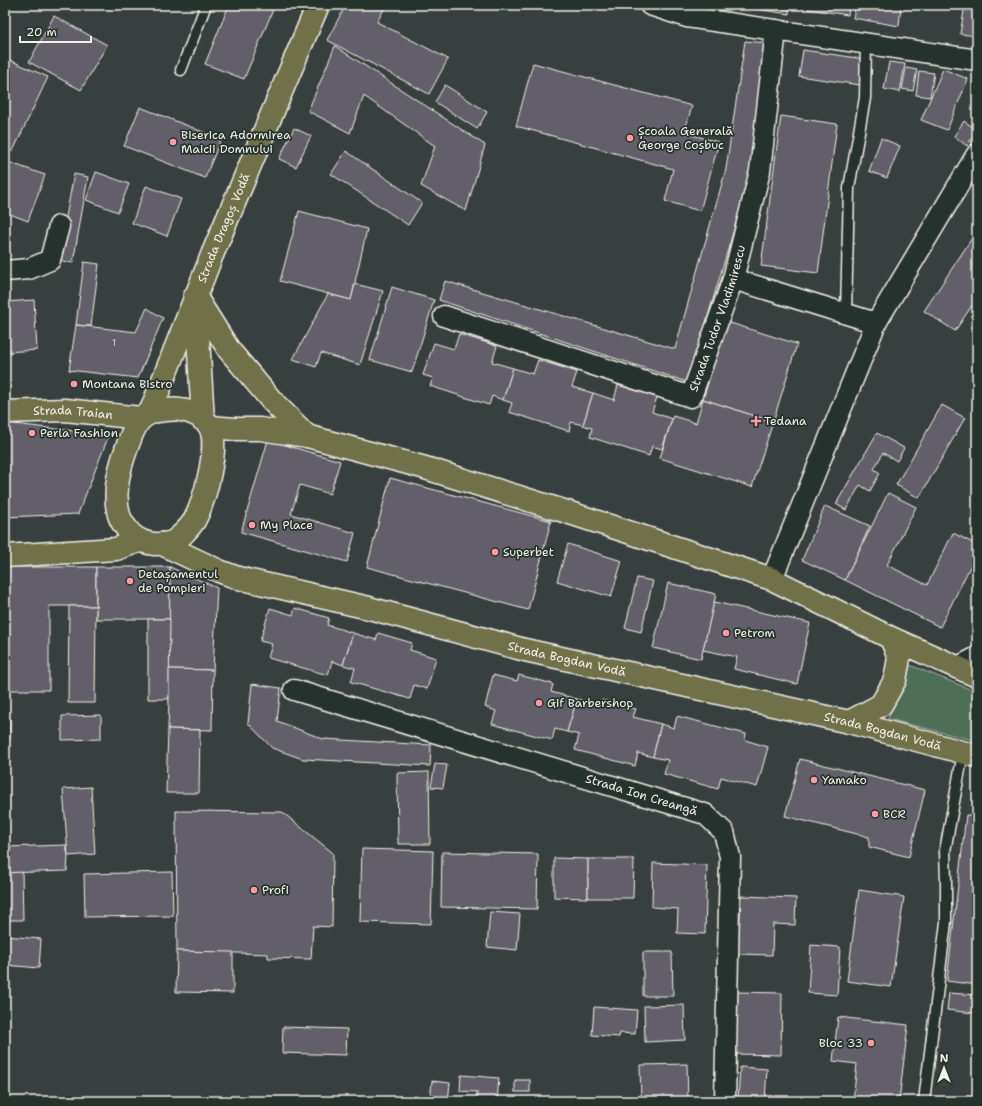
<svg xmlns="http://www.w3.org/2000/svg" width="982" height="1106" font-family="'Shantell Sans',sans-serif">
  <rect width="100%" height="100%" fill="#38403f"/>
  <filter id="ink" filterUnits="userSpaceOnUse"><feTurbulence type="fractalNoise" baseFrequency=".025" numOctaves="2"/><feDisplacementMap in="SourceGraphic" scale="8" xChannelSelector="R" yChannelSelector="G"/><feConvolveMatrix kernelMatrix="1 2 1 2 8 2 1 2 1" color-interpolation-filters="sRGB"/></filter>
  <g filter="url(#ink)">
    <path fill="#506e57" stroke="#a2b0a0" d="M905 663 977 692V741L888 719Z"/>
    <g fill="#625e6a" stroke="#f4f1e8">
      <path d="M229 5H275L244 79 205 64Z"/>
      <path d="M346 5H386L377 22 448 59 429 94 327 40Z"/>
      <path d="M731 5H789V14Z"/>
      <path d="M808 5H849L848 15 808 9Z"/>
      <path d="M856 5H901L899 26 853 18Z"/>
      <path d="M965 5H977V36L960 34Z"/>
      <path d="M54 16 107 45 81 90 29 62Z"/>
      <path d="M745 41 766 43 750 176 696 356 687 382 439 300 445 281 675 349 726 169Z"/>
      <path d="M335 46 485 145 466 211 421 186 435 146 364 96 350 133 308 111Z"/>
      <path d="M803 50 864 59 860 85 799 76Z"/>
      <path d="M5 58 48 77 13 151 5 148Z"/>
      <path d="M889 62 905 64 900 92 884 89Z"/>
      <path d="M533 63 692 106 684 133 719 142 700 211 665 201 673 169 516 126Z"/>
      <path d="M906 68 917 70 913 91 902 89Z"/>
      <path d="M943 69 968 79 947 130 921 120Z"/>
      <path d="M919 71 934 73 930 97 916 95Z"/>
      <path d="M445 85 487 112 477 129 435 102Z"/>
      <path d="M140 107 221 139 205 178 124 146Z"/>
      <path d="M781 116 837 124 818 273 761 266Z"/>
      <path d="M964 121 977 130 967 146 954 136Z"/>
      <path d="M294 128 311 136 296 167 279 159Z"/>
      <path d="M881 138 900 146 887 178 869 171Z"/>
      <path d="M346 151 422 203 408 225 331 174Z"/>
      <path d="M5 161 45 175 28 221 5 212Z"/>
      <path d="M96 172 129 184 118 212 86 200Z"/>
      <path d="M74 174 88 177 73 263 58 260Z"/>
      <path d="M146 186 181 199 167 236 132 223Z"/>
      <path d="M299 211 367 229 351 300 280 281Z"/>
      <path d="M974 235 977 237V298L955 331 924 311Z"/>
      <path d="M84 262 99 264 91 326 76 325Z"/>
      <path d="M355 284 383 291 360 365 321 353 316 367 293 359 328 294 351 300Z"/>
      <path d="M392 287 434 300 412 372 370 360Z"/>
      <path d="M34 300 37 350 5 352V302Z"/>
      <path d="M147 308 163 318 138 378 69 370 76 325 136 332Z"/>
      <path d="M727 322 797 344 773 422 703 399Z"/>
      <path d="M459 334 497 346 492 362 513 368 503 400 492 396 489 405 430 386 433 378 423 375 434 343 454 349Z"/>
      <path d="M538 360 577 372 572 387 593 393 583 425 571 422 569 431 509 412 512 403 503 400 513 368 533 374Z"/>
      <path d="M618 385 657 397 652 412 672 419 662 449 652 446 649 456 590 437 592 428 583 425 593 393 614 400Z"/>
      <path d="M703 399 773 422 752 487 660 458 673 416 696 423Z"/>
      <path d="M942 405 965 418 919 498 896 485Z"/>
      <path d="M5 423 109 435 78 514 5 517Z"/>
      <path d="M877 433 904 448 897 461 883 453 874 469 880 473 870 491 860 485 846 510 836 504Z"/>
      <path d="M268 440 340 461 330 494 300 485 291 514 355 533 347 562 241 532Z"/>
      <path d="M390 478 551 521 528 610 367 567Z"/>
      <path d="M888 493 916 507 887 565 927 585 953 533 977 545V553L940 627 845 580Z"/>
      <path d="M825 506 870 526 845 580 802 560Z"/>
      <path d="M568 544 622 561 611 597 557 581Z"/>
      <path d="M5 567H96V606H49V690H8V664H5Z"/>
      <rect x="96" y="567" width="74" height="52"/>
      <path d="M170 567 217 588 213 670 169 669Z"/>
      <path d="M637 578 653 581 641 632 625 628Z"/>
      <path d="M668 583 716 594 701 659 653 648Z"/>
      <path d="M714 602 810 623 797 684 734 669 737 657 703 650Z"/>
      <path d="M69 606H96L95 703H68Z"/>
      <path d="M270 608 293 615 295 608 329 618 327 625 353 633 343 665 332 661 328 675 268 658 272 644 260 641Z"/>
      <path d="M148 619H170L169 699H148Z"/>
      <path d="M353 633 376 640 378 633 412 643 410 650 436 658 427 689 414 685 410 699 351 682 355 668 343 665Z"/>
      <path d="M169 669 213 670 212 730 168 729 169 699Z"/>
      <path d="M493 675 517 681 519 675 553 684 551 692 577 699 567 732 555 729 552 740 492 724 496 711 485 707Z"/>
      <path d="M252 684 281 688 277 721 323 739 431 745 430 766 303 759 272 748 248 723Z"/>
      <path d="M577 699 600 705 602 700 636 709 633 717 661 724 653 757 638 753 635 766 575 750 579 735 567 732Z"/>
      <path d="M101 715V739L62 740V716Z"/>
      <path d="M677 716 746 734 745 740 768 747 757 787 721 777 718 789 664 774 668 760 653 757 661 724 674 728Z"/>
      <rect x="5" y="720" width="5" height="20"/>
      <path d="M168 729 200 730 199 793H166Z"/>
      <path d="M800 759 925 790 909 857 869 847V837L785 816Z"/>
      <path d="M435 764 447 765 443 788 431 787Z"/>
      <path d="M429 772 430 844H398L397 773Z"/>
      <path d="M91 787 95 854 68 856 63 789Z"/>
      <path d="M176 811 282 812 333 853 332 927 313 926 311 959 268 958V954L177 951Z"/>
      <path d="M966 815 977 816V985L947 981Z"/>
      <path d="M66 845 68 856 67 871 5 873V847Z"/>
      <path d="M362 849 433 851 431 924 360 922Z"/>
      <path d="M442 852 538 854 537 909 441 907Z"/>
      <path d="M554 858 588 859V898L554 897Z"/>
      <path d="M588 859H634L633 898H588Z"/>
      <path d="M653 863 707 865 705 934 677 933 678 909 652 907Z"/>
      <path d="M22 872 23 920H5V873Z"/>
      <path d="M172 872 173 916 85 917 84 874Z"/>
      <path d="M859 890 904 897 891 987 847 981Z"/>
      <path d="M741 896 796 898 795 925 773 924 772 955 738 954Z"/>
      <path d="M490 912 520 914 517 950 487 947Z"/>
      <path d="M5 936 41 939 39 968 5 965Z"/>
      <path d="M811 945 840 947 837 995 808 993Z"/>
      <path d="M177 951 233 952V993L176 992Z"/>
      <path d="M643 952H672L673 996H643Z"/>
      <path d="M737 992 782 993 781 1055 735 1054Z"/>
      <path d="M949 993 976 995 974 1013 947 1010Z"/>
      <path d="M684 1005 685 1040 645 1042 644 1006Z"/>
      <path d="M594 1007 637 1010 635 1034 620 1033 619 1037 592 1035Z"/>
      <path d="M838 1017 908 1025 899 1101H853L857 1064 833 1061Z"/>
      <path d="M283 1027 347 1029 346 1055 282 1053Z"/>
      <path d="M687 1064 688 1101H641L640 1065Z"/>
      <path d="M740 1067 767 1069 765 1101H738Z"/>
      <path d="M461 1075 499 1078 497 1101H477V1092L460 1091Z"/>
      <rect x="515" y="1080" width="15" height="12"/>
      <path d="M432 1081 450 1083 448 1101H430Z"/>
    </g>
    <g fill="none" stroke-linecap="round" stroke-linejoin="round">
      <defs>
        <g id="service">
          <path d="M181 70 206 5"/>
          <path d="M846 313 849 188 865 98 866 43"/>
          <path d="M924 1101 946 922V880L945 851 963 753"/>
        </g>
        <g id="minor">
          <path d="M650 5 687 17 977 60"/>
          <path d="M5 271 29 269 50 260 59 226"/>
          <path d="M733 279 876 323"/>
          <path id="s1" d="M444 316 691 397 733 279 760 171 776 30"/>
          <path d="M772 579 876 323 977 154"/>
          <path d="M958 667 977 657"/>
          <path id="s2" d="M294 690 705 814 724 832 730 857 725 1101"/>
        </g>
        <g id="primary">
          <path d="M195 296 229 350 272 401 307 436"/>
          <path d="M196 304 203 420"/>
          <path d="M165 410C169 410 175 409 180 410 190 411 205 417 210 427 220 446 204 503 194 521 190 527 179 539 172 542 167 544 160 544 154 544 144 543 137 540 130 533 126 528 121 522 119 515 112 490 121 462 130 439 133 431 136 423 142 418 149 412 156 411 165 410Z"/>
          <path id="s3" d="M5 412 65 410 141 418"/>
          <path id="s4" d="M150 413 212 255 318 5"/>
          <path d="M210 427 235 429H260L307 436 422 467 567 512 772 579 891 638 977 676"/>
          <path id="s5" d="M162 544 219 571 238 578 369 608 525 650 849 722 977 756"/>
          <path d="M5 556 116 549 139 541"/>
          <path d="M849 722 881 705 895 680 899 658 891 638"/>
        </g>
      </defs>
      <use href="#service" stroke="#f4f1e8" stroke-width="13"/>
      <use href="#minor" stroke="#f4f1e8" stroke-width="23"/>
      <use href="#primary" stroke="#f4f1e8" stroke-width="25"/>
      <use href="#service" stroke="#26332d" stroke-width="10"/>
      <use href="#minor" stroke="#26332d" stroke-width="20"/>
      <use href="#primary" stroke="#6f704a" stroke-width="22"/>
    </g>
  </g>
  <g fill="#ff9aa2" stroke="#26332d" stroke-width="1.5">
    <circle cx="630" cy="138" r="4"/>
    <circle cx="173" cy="142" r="4"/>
    <circle cx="74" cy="384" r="4"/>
    <path d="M754 415h4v4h4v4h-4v4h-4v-4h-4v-4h4z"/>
    <circle cx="32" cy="433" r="4"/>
    <circle cx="252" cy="525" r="4"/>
    <circle cx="495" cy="552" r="4"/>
    <circle cx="130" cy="581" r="4"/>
    <circle cx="726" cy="633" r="4"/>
    <circle cx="539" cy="703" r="4"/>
    <circle cx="814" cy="780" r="4"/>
    <circle cx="875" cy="814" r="4"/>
    <circle cx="254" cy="890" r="4"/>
    <circle cx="871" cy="1043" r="4"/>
  </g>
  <g text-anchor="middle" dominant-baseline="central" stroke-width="3.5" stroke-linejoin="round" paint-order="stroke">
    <g font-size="10" fill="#d0ccc8">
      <text x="114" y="342">1</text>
    </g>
    <g font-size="12" fill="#f4f1e8" stroke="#26332d" text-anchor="start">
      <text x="638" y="131">Școala Generală<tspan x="638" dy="14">George Coșbuc</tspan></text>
      <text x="181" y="135">Biserica Adormirea<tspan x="181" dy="14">Maicii Domnului</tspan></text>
      <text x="82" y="384">Montana Bistro</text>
      <text x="764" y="421">Tedana</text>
      <text x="40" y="433">Perla Fashion</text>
      <text x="260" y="525">My Place</text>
      <text x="503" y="552">Superbet</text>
      <text x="138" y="574">Detașamentul<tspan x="138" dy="14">de Pompieri</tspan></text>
      <text x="734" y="633">Petrom</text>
      <text x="547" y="703">Gif Barbershop</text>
      <text x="822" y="780">Yamako</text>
      <text x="883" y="814">BCR</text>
      <text x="262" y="890">Profi</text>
      <text x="863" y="1043" text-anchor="end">Bloc 33</text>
    </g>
    <g font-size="12" fill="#f4f1e8" stroke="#26332d">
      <text stroke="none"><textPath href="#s4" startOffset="199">Strada Dragoș Vodă</textPath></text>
      <text stroke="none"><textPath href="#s1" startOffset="343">Strada Tudor Vladimirescu</textPath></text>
      <text stroke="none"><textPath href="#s3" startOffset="68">Strada Traian</textPath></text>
      <text stroke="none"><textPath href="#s5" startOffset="422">Strada Bogdan Vodă</textPath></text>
      <text stroke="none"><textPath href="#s5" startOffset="746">Strada Bogdan Vodă</textPath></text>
      <text stroke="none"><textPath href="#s2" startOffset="363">Strada Ion Creangă</textPath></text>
    </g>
  </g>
  <rect width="982" height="1106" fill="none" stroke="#26332d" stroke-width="20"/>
  <rect x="10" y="10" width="962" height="1086" fill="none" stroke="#f4f1e8" stroke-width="1.5" filter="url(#ink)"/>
  <g transform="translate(944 1068)" stroke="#26332d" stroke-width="3" paint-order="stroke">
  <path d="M0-3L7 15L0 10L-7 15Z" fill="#f4f1e8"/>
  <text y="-6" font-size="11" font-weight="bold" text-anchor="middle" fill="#f4f1e8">N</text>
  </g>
  <path d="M20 36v6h71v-6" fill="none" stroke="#f4f1e8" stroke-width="2"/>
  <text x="26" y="36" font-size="12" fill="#f4f1e8" stroke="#26332d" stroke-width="3" paint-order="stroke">20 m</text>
</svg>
